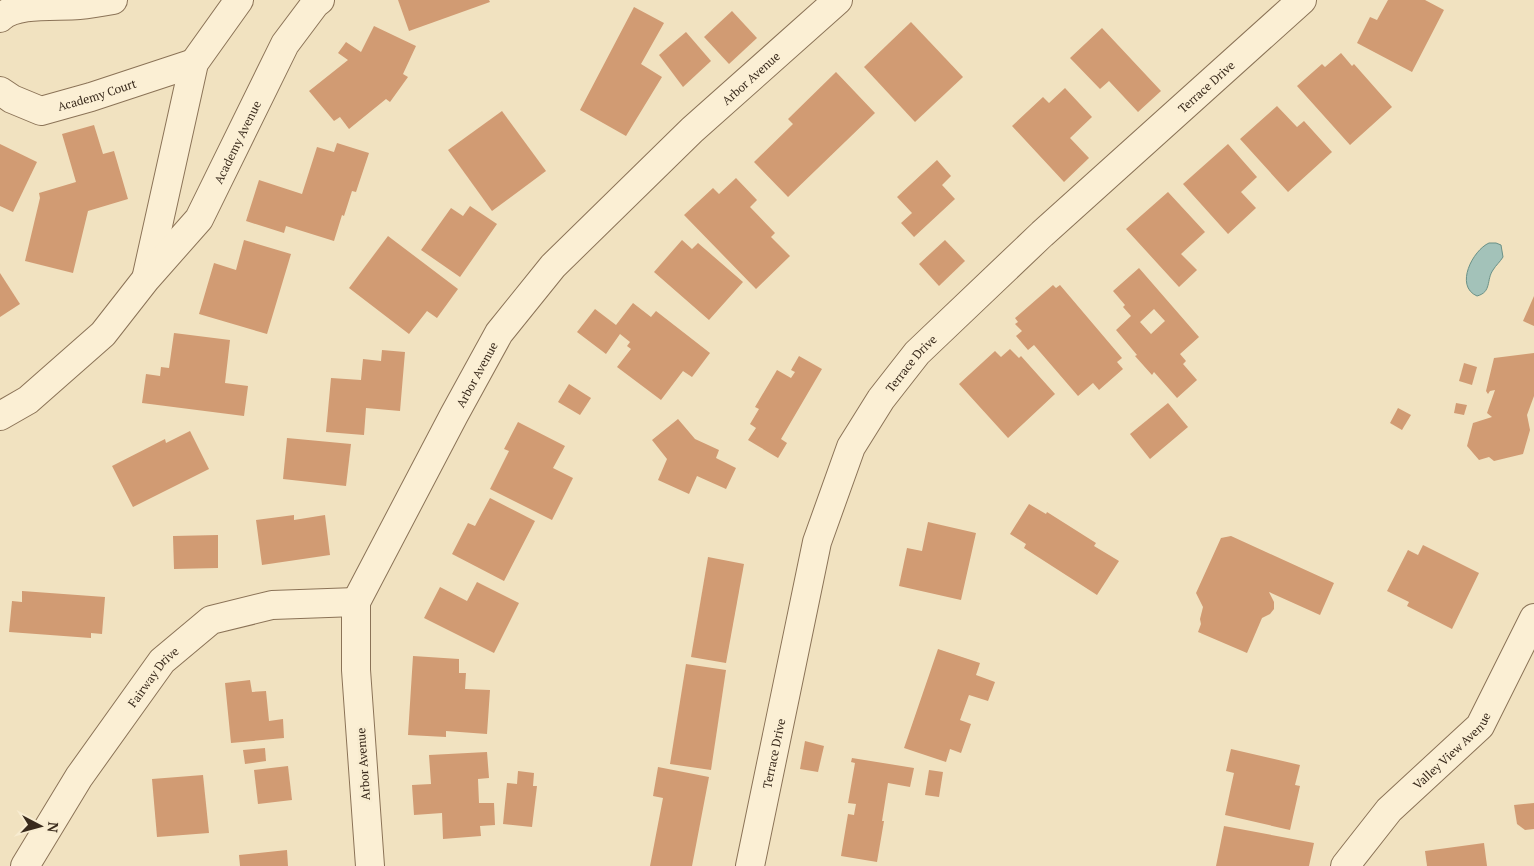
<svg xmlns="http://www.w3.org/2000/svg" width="1534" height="866" font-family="'PT Serif',serif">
  <rect width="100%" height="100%" fill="#f1e2c0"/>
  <path fill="#a3c2b9" stroke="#6a9187" d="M1489 243H1496L1501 245 1503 257C1500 262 1496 265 1493 270 1486 280 1492 292 1477 296 1454 286 1473 250 1489 243Z"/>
  <g fill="#d19b73" fill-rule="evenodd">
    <path d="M398 0H489L490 2 409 31Z"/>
    <path d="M1388 0H1425L1444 10 1412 72 1357 43 1370 17 1377 20Z"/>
    <path d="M634 7 664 23 641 64 662 77 626 136 580 110Z"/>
    <path d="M732 11 757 38 729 64 704 37Z"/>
    <path d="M911 22 963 77 915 122 864 67Z"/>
    <path d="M374 26 416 46 403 74 408 77 390 102 386 99 349 129 340 117 334 121 309 91 348 60 338 53 346 42 361 52Z"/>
    <path d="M1102 28 1161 91 1138 112 1109 81 1100 89 1070 58Z"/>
    <path d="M686 32 711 61 683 87 659 55Z"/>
    <path d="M1341 53 1352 66 1354 64 1392 107 1350 145 1297 86 1322 64 1325 67Z"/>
    <path d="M836 72 875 113 788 197 754 162 793 124 788 119Z"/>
    <path d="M1065 88 1092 117 1070 138 1089 158 1064 182 1012 126 1043 97 1049 103Z"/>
    <path d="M1277 106 1297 127 1304 121 1332 152 1288 192 1240 139Z"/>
    <path d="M502 111 546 171 492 211 448 150Z"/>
    <path d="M94 125 103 154 114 151 128 199 88 211 73 273 25 261 40 198 39 193 76 182 62 134Z"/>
    <path d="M337 143 369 153 356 192 352 191 344 216 342 215 334 241 286 226 284 233 246 221 259 180 302 194 317 147 334 152Z"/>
    <path d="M0 144 37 162 13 212 0 206Z"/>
    <path d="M1228 144 1257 177 1241 192 1256 208 1228 234 1183 184Z"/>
    <path d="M937 160 951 176 942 185 955 199 914 237 901 223 912 213 897 197Z"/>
    <path d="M736 178 757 200 750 207 775 233 771 237 790 256 756 289 684 215 713 188 719 194Z"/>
    <path d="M1168 192 1205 232 1181 254 1197 270 1179 287 1126 229Z"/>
    <path d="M470 206 497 224 460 277 421 250 451 208 463 216Z"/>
    <path d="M388 236 458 289 437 318 427 311 409 334 349 288Z"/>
    <path d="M244 240 291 254 267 334 199 314 214 263 236 270Z"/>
    <path d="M682 240 692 249 698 243 743 282 709 320 654 272Z"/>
    <path d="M945 240 965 261 939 286 919 264Z"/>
    <path d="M1139 268 1199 337 1180 354 1186 361 1183 364 1197 380 1177 398 1154 372 1152 375 1135 356 1137 355 1116 330 1131 316 1123 307 1125 305 1113 291ZM1154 309 1165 321 1151 334 1140 322Z"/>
    <path d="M0 273 20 304 0 317Z"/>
    <path d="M1053 285 1056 288 1060 285 1122 358 1117 362 1123 369 1099 390 1093 383 1078 396 1034 345 1028 350 1016 336 1022 331 1015 324 1018 322 1015 318Z"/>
    <path d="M1534 296V326L1523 321Z"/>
    <path d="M633 303 651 317 656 311 710 353 692 377 683 371 661 400 617 367 631 349 627 346 630 342 620 334 606 354 577 332 595 309 616 325Z"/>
    <path d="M174 333 230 340 225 383 248 386 244 416 142 403 146 374 160 376 161 367 169 368Z"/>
    <path d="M1010 349 1019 358 1021 356 1055 394 1008 438 959 384 995 351 1001 357Z"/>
    <path d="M382 350 405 352 400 411 366 408 364 435 326 432 331 378 361 380 363 359 381 361Z"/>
    <path d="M1534 353V396L1527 415 1530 430 1523 454 1494 461 1489 457 1479 460 1467 446 1473 423 1492 417 1487 413 1495 390 1490 391 1488 394 1486 391 1494 358Z"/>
    <path d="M799 356 822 369 781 439 787 443 778 458 748 440 756 428 750 424 759 409 755 407 777 370 791 378 795 372 791 370Z"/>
    <path d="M1464 363 1477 367 1472 385 1459 381Z"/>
    <path d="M569 384 591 398 580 415 558 402Z"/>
    <path d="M1168 403 1188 427 1150 459 1130 434Z"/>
    <path d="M1456 403 1467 405 1464 415 1454 413Z"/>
    <path d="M1398 408 1411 415 1402 430 1390 423Z"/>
    <path d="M678 419 695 439 719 450 716 458 736 468 726 489 697 476 689 494 658 480 667 459 652 440Z"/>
    <path d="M518 422 565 446 553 468 573 478 552 520 490 489 509 451 504 449Z"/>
    <path d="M190 431 209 469 133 507 112 466 165 439 166 443Z"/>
    <path d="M287 438 351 444 346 486 283 479Z"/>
    <path d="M490 498 535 521 504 581 452 554 468 523 475 526Z"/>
    <path d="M1029 504 1046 514 1047 512 1096 543 1094 546 1119 561 1097 595 1024 548 1026 544 1010 534Z"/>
    <path d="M294 515V520L325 515 330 555 262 565 256 520Z"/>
    <path d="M928 522 976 533 961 600 899 586 907 548 922 551Z"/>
    <path d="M218 535V568L174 569 173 536Z"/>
    <path d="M1231 536 1334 583 1320 615 1269 592 1274 602V609L1270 614 1262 618 1247 653 1198 632 1201 624 1200 619 1203 607 1196 593 1221 538Z"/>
    <path d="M1423 545 1479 573 1452 629 1407 606 1409 602 1387 591 1408 550 1418 555Z"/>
    <path d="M708 557 744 564 726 663 691 657Z"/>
    <path d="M477 582 519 603 494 653 424 618 440 587 467 601Z"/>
    <path d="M22 591 105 597 102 634 91 633V638L9 632 12 601 22 602Z"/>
    <path d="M938 649 980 663 976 675 995 682 988 701 969 695 960 720 971 724 961 753 950 749 946 762 904 748Z"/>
    <path d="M413 656 459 659V673H466L465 689 490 690 487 734 446 731V737L408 735Z"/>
    <path d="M686 664 726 670 711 770 670 764Z"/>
    <path d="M250 680 252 692 266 691 269 721 283 719 284 738 231 743 225 683Z"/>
    <path d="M805 741 824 746 818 772 800 769Z"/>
    <path d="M265 748 266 761 245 764 243 750Z"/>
    <path d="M1231 749 1300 765 1295 785 1300 786 1290 830 1225 815 1234 773 1226 771Z"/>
    <path d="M487 752 489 778 478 779 479 803H494L495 825 480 826 481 836 443 839 442 813 414 815 412 785 431 784 429 755Z"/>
    <path d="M852 758 914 768 910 787 888 783 882 821H884L877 862 841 856 848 814 854 815 856 804 848 803 855 763 851 762Z"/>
    <path d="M288 766 292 800 258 804 254 770Z"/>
    <path d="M658 767 709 777 692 866H650L663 798 653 796Z"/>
    <path d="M929 770 943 772 939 797 925 795Z"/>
    <path d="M518 771 534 773 533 786H537L532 827 503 824 507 783 517 784Z"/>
    <path d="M203 775 209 833 157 837 152 779Z"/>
    <path d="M1534 803V829L1525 830 1517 824 1514 805Z"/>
    <path d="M1224 826 1314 843 1309 866H1216Z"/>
    <path d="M1484 843 1487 866H1427L1425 851Z"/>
    <path d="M287 850 288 866H240L239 855Z"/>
  </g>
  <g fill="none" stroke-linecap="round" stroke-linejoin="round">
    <defs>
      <g id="street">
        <path d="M0 18C16 2 57 7 79 5 90 4 102 2 113 0"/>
        <path id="s1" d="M0 91 12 99 41 111 91 97 194 63"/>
        <path d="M147 275 194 63 239 0"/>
        <path id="s2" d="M0 416 28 400 103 334 146 279 199 219 285 44 315 4 320 0"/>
        <path id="s3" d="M25 866 79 777 162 661 211 620 272 605 356 602"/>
        <path id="s4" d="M370 866 356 670V602L454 415 499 333 553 266 692 130 838 0"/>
        <path id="s5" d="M750 866 817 542 851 447 881 399 917 353 1042 234 1302 0"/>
        <path id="s6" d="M1345 866 1389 810 1480 726 1534 618"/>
      </g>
    </defs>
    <use href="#street" stroke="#8b7357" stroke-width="30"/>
    <use href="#street" stroke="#fbefd4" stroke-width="28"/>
  </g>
  <g text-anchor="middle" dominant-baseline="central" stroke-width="5" stroke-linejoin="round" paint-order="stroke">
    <g font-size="12" fill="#392a1c" stroke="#f8ecd0">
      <text stroke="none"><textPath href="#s4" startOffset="928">Arbor Avenue</textPath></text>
      <text stroke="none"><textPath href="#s5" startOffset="940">Terrace Drive</textPath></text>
      <text stroke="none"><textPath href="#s1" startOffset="104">Academy Court</textPath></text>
      <text stroke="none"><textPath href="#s2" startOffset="368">Academy Avenue</textPath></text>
      <text stroke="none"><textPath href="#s5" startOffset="535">Terrace Drive</textPath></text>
      <text stroke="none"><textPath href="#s4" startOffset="522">Arbor Avenue</textPath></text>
      <text stroke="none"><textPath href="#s3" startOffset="229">Fairway Drive</textPath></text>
      <text stroke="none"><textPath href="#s6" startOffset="158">Valley View Avenue</textPath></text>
      <text stroke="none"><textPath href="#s5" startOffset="115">Terrace Drive</textPath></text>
      <text transform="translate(363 764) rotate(-94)">Arbor Avenue</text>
    </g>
  </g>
  <g transform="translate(40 826) rotate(96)" stroke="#f8ecd0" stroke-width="4" paint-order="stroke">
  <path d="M0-4L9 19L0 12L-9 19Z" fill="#392a1c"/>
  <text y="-8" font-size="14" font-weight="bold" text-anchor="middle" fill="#392a1c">N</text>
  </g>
</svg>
